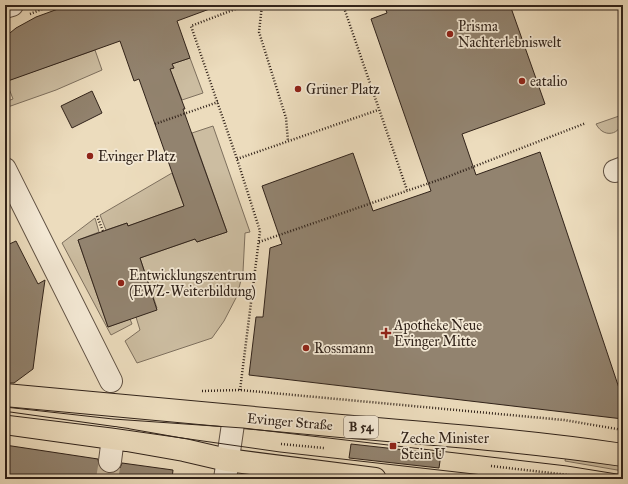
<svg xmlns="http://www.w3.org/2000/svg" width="628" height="484" font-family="'IM FELL Great Primer',serif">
  <rect width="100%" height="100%" fill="#ecdcbd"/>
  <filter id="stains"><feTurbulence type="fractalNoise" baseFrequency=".005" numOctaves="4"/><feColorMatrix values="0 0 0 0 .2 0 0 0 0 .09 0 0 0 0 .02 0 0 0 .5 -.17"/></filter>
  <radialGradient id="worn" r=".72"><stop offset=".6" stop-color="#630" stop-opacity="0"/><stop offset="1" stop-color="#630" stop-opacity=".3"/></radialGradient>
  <g fill="#ccbda1" stroke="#7e705e">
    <path d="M95 50 102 70 56 90 5 108V102L13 99 6 81Z"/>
    <path d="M190 58 203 93 182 100 170 69 174 68 172 64Z"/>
    <path d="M622 115C625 133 605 141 596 124Z"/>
    <path d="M213 126 250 232 245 233 243 272 237 296 224 321 212 338 137 363 125 341 140 330 136 317 157 308 140 258 195 239 197 242 227 232 192 133Z"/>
    <path d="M172 173 184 206 128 226 127 223 106 230 100 215Z"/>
    <path d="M95 218 99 232 78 240 108 327 130 319 132 324 111 335 62 243Z"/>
    <path d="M566 455 623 465V471L565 461Z"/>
  </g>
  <g fill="#92836f" stroke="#31231a">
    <path d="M87 5H215V7L177 21 190 58 172 64 174 68 170 69 185 109H183L227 232 197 242 195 239 140 258 157 310 108 327 78 240 127 223 128 226 184 206 139 79 134 81 120 41 5 82V37L16 28 36 17 58 9Z"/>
    <path d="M384 5H510L545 104 462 134 476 175 540 152 623 400V419L249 375 256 317H263L270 248 282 244 262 186 353 153 373 211 431 191 371 19 387 13Z"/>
    <path d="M92 91 102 113 72 128 61 106Z"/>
    <path d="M16 241 38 284 45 280 40 315 33 369 14 383H5V246Z"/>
    <path d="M351 444 441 454 439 468 349 458Z"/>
    <path d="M5 445 98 459 99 466 103 471 108 473 115 472 120 468 122 463 173 470 172 479H5Z"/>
  </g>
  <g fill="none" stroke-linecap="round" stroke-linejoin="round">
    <path stroke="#c7b79c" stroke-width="22" stroke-dasharray="22 11" stroke-linecap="butt" d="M107 479 110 461"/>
    <defs>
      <g id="minor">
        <path d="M5 7 12 5"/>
        <path d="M5 169 111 381"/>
        <path d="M615 171 623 168"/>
        <path d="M110 461 113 438"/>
        <path d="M225 479 234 417"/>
      </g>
      <g id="major">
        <path d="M5 395C117 406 229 416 341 426 435 434 529 441 623 455"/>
        <path d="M5 423 127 440 184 450 227 460 375 479"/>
      </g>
    </defs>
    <use href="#minor" stroke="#605143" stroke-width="24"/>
    <use href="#major" stroke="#31231a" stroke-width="24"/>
    <g stroke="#31231a" stroke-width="2.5" stroke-dasharray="1 2" stroke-linecap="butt">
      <path d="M262 5 259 32 286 118 288 141"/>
      <path d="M343 5 407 190"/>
      <path d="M30 14 52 5"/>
      <path d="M155 124 218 102"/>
      <path d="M237 159 378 110"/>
      <path d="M97 216 103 231"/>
      <path d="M259 242 447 177 586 123"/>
      <path d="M240 390 260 231 237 159 191 26 246 5"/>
      <path d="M202 391 240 390 564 420 623 430"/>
      <path d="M281 444 324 448"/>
      <path d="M491 466 577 476V479"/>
    </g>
    <use href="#minor" stroke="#f3e8d4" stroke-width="22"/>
    <use href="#major" stroke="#ecdcbd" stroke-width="22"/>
    <g stroke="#31231a" stroke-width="1">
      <path d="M5 407 113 419 243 428 567 466 623 475"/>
      <path d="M5 415 112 428 280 452 518 479"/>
    </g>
  </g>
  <g fill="#8f2418" stroke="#f3e8d4" stroke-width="1.5">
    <circle cx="450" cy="34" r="4"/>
    <circle cx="522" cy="81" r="4"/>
    <circle cx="298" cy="89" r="4"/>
    <circle cx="90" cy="156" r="4"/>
    <circle cx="121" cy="283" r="4"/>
    <path d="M384 327h4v4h4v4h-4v4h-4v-4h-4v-4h4z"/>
    <circle cx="306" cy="348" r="4"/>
    <rect x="389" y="442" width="8" height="8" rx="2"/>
  </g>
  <g text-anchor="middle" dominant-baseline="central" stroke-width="3.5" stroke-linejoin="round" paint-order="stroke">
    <rect fill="#f3e8d4" stroke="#6b5e52" stroke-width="1" x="344" y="416" width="34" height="22" rx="3"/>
    <g font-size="13" font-weight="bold" fill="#31231a">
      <text x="361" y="427">B 54</text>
    </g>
    <g font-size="14" fill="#31231a" stroke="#f3e8d4" text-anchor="start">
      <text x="458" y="26">Prisma<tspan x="458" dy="16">Nachterlebniswelt</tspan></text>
      <text x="530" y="81">eatalio</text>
      <text x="306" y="89">Grüner Platz</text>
      <text x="98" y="156">Evinger Platz</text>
      <text x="129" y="275">Entwicklungszentrum<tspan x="129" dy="16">(EWZ-Weiterbildung)</tspan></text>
      <text x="394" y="325">Apotheke Neue<tspan x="394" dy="16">Evinger Mitte</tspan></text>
      <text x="314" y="348">Rossmann</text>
      <text x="401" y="438">Zeche Minister<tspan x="401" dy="16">Stein U</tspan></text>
    </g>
    <g font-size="14" fill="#31231a" stroke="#f3e8d4">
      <text transform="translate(290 422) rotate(5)">Evinger Straße</text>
    </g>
  </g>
  <rect width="628" height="484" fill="none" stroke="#ecdcbd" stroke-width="20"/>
  <rect x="6" y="6" width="616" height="472" fill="none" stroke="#31231a" stroke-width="2"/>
  <rect x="10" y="10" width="608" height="464" fill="none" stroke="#31231a"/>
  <rect width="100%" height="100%" filter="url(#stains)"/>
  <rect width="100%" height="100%" fill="url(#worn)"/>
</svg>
